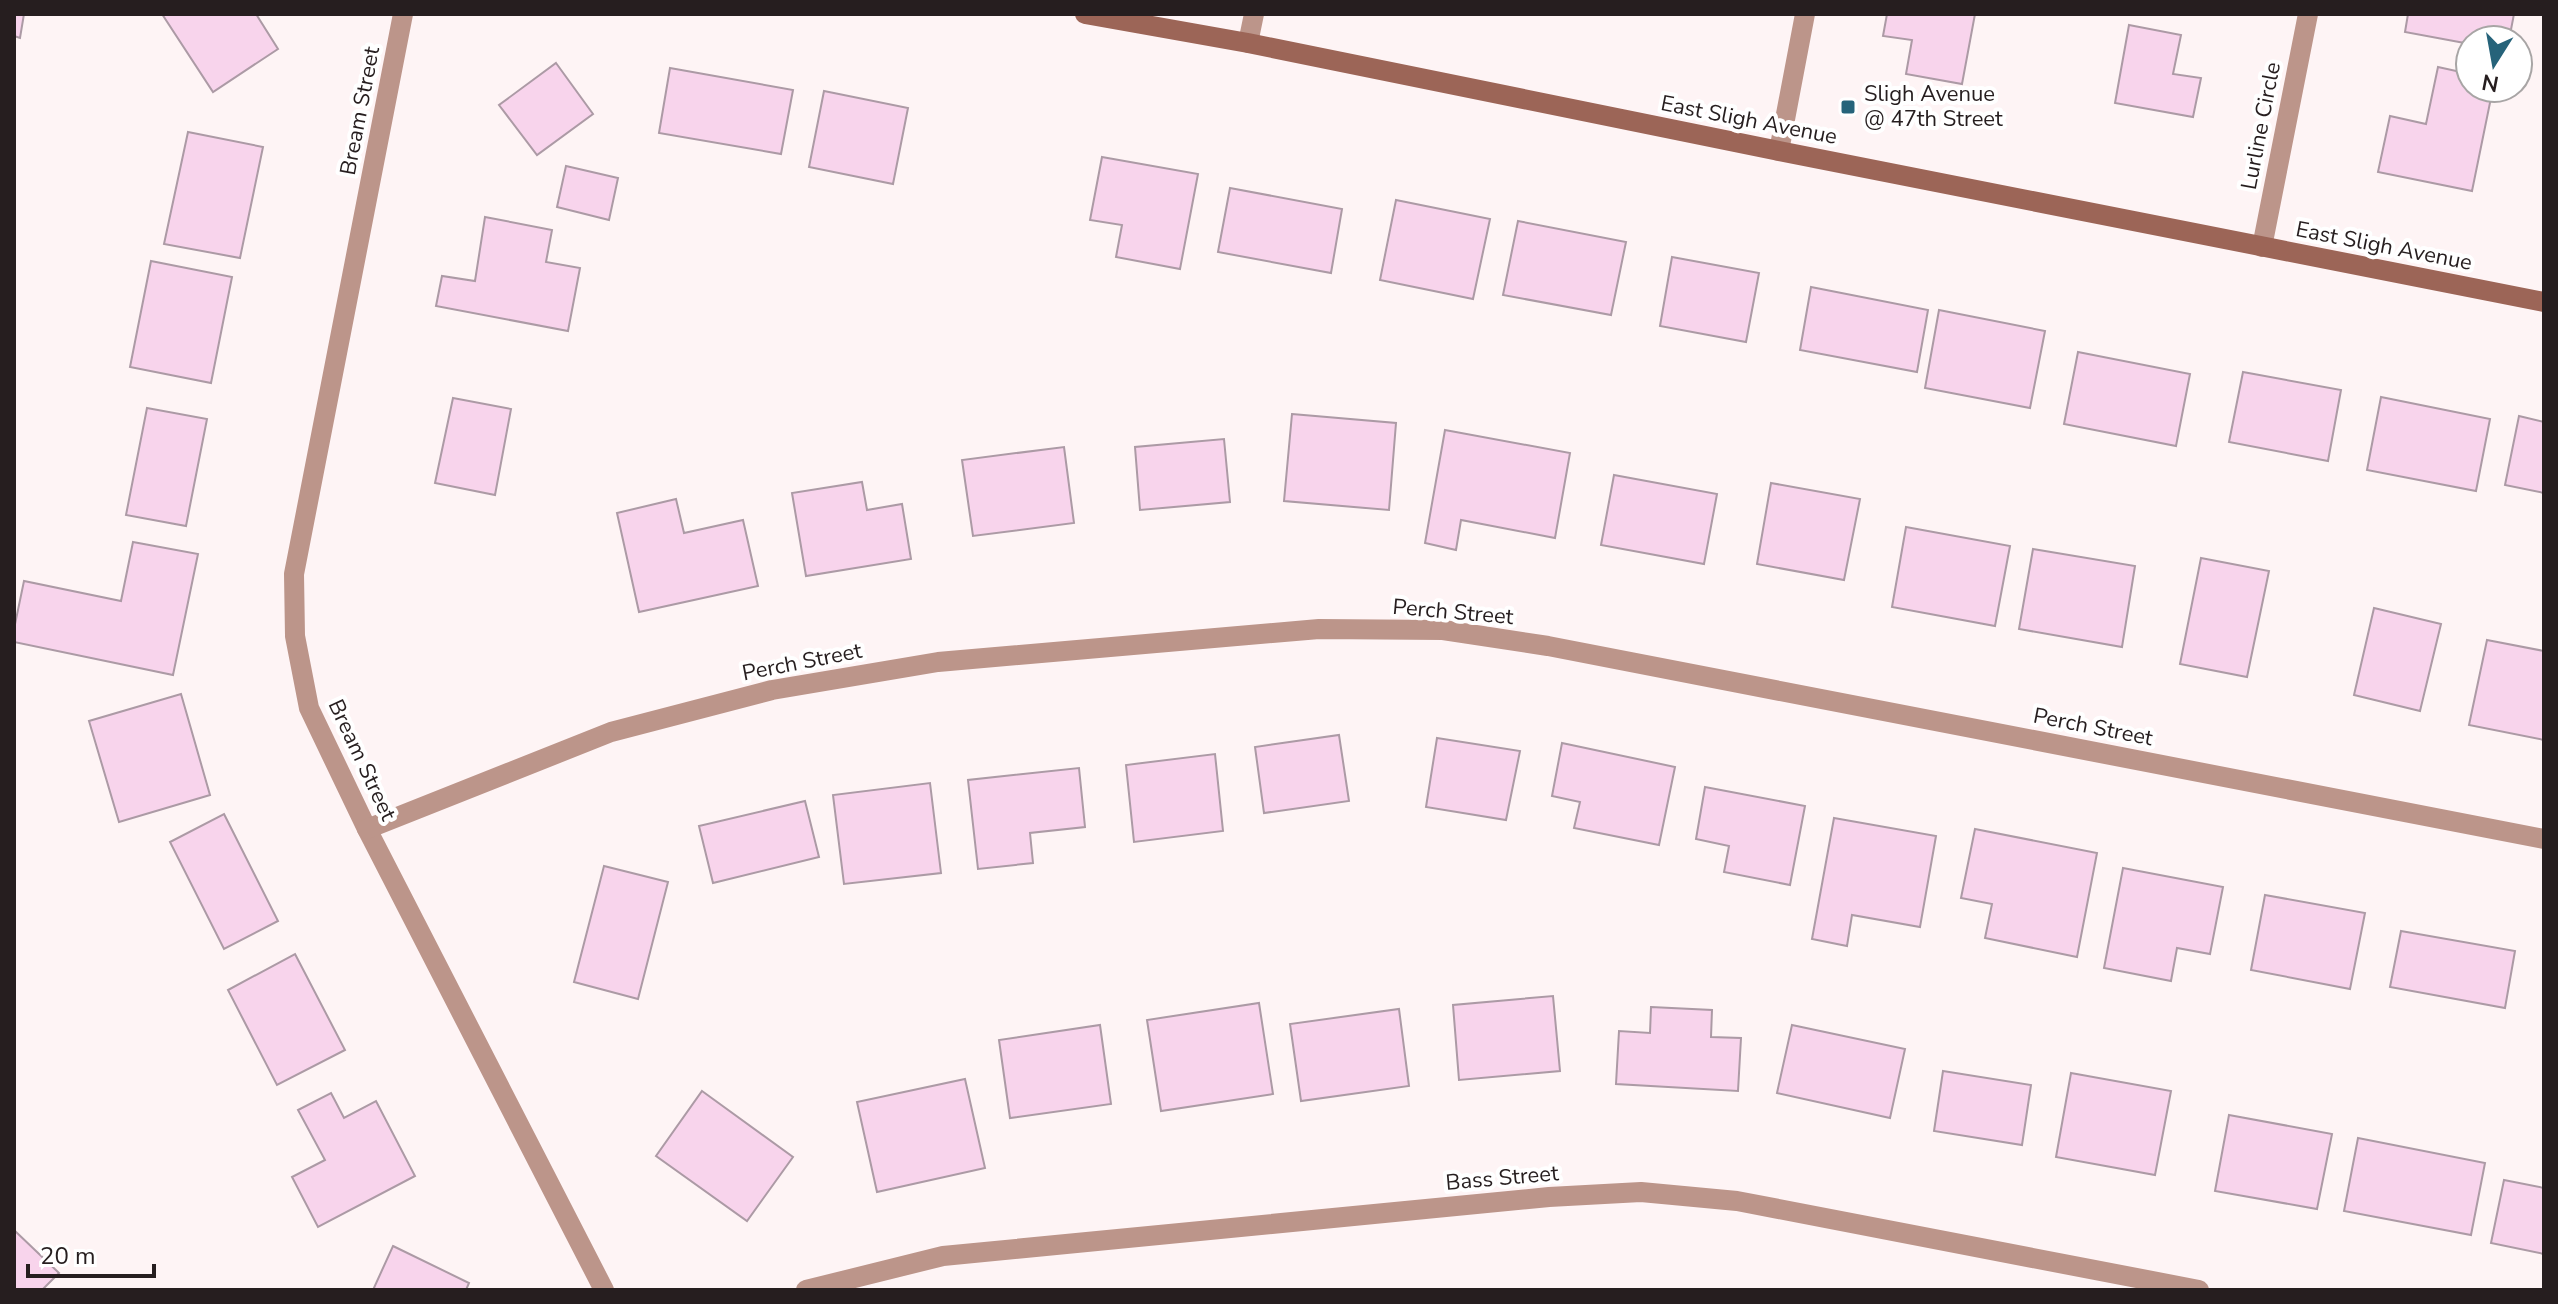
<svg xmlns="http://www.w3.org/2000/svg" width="2558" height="1304" font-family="'Nunito Sans',sans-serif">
  <rect width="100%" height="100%" fill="#fef4f5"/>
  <g fill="#f8d4ec" stroke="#ac9aa5" stroke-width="2">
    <path d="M14 14H24L20 38 14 36Z"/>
    <path d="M162 14H256L278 49 213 92Z"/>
    <path d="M1887 14H1975L1962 84 1906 74 1912 40 1883 36Z"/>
    <path d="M2408 14H2514L2509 40H2470V44L2405 32Z"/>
    <path d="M2129 25 2181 35 2173 74 2201 78 2193 117 2115 103Z"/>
    <path d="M556 63 593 114 537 155 499 105Z"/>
    <path d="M2438 67 2470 74V88H2493L2472 191 2378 172 2390 116 2426 124Z"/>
    <path d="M670 68 793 90 781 154 659 133Z"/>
    <path d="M824 91 908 108 893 184 809 167Z"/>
    <path d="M188 132 263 147 240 258 164 244Z"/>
    <path d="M1102 157 1198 174 1180 269 1116 257 1122 225 1090 220Z"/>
    <path d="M566 166 618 178 609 220 557 207Z"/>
    <path d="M1230 188 1342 209 1331 273 1218 252Z"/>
    <path d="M1396 200 1490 219 1473 299 1380 280Z"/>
    <path d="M485 217 552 230 546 262 580 268 568 331 436 306 442 276 475 281Z"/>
    <path d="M1518 221 1626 242 1611 315 1503 295Z"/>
    <path d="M1672 257 1759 273 1746 342 1660 326Z"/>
    <path d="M151 261 232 277 211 383 130 367Z"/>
    <path d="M1811 287 1928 310 1917 372 1800 350Z"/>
    <path d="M1939 310 2045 331 2030 408 1925 388Z"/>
    <path d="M2078 352 2190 374 2176 446 2064 424Z"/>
    <path d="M2243 372 2341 390 2328 461 2229 442Z"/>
    <path d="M2381 397 2490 419 2476 491 2367 470Z"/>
    <path d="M453 398 511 409 495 495 435 483Z"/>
    <path d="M147 408 207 419 186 526 126 515Z"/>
    <path d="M1292 414 1396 423 1389 510 1284 501Z"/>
    <path d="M2519 416 2544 422V493L2505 485Z"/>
    <path d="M1445 430 1570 453 1555 538 1461 520 1456 550 1425 543Z"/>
    <path d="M1224 439 1230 502 1140 510 1135 447Z"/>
    <path d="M1064 447 1074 523 973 536 962 460Z"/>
    <path d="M1614 475 1717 494 1704 564 1601 545Z"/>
    <path d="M862 482 867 510 902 504 911 559 806 576 792 493Z"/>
    <path d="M1771 483 1860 499 1844 580 1757 564Z"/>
    <path d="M676 499 684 533 743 520 758 586 639 612 617 513Z"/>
    <path d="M1906 527 2010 546 1995 626 1892 607Z"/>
    <path d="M133 542 198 554 173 675 14 642V629L24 581 121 601Z"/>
    <path d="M2033 549 2135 566 2122 647 2019 629Z"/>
    <path d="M2201 558 2269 571 2247 677 2180 664Z"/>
    <path d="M2374 608 2441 624 2420 711 2354 695Z"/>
    <path d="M2487 640 2544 651V740L2469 725Z"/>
    <path d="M181 694 210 795 119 822 89 721Z"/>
    <path d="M1339 735 1349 801 1264 813 1255 747Z"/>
    <path d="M1437 738 1520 751 1506 820 1426 807Z"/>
    <path d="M1562 743 1675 767 1659 845 1574 828 1580 802 1552 796Z"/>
    <path d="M1215 754 1223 831 1134 842 1126 765Z"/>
    <path d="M1079 768 1085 827 1030 833 1033 863 978 869 968 780Z"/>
    <path d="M930 783 941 873 844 884 833 795Z"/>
    <path d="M1705 787 1805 806 1790 885 1724 872 1729 846 1696 839Z"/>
    <path d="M805 801 819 857 713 883 699 826Z"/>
    <path d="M224 814 278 921 224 949 170 842Z"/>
    <path d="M1834 818 1936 836 1920 927 1852 915 1847 946 1812 939Z"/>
    <path d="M1975 829 2097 853 2077 957 1985 938 1992 904 1961 898Z"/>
    <path d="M604 866 668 882 638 999 574 982Z"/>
    <path d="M2123 868 2223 887 2210 954 2177 948 2171 981 2104 968Z"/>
    <path d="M2265 895 2365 913 2350 989 2251 970Z"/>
    <path d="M2401 931 2515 951 2505 1008 2390 987Z"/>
    <path d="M295 954 345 1050 277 1085 228 990Z"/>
    <path d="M1553 996 1560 1071 1459 1080 1453 1005Z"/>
    <path d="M1259 1003 1273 1094 1161 1111 1147 1020Z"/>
    <path d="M1651 1007 1712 1010 1711 1037 1741 1038 1738 1091 1616 1084 1619 1031 1650 1033Z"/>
    <path d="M1399 1009 1409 1086 1301 1101 1290 1024Z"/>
    <path d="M1100 1025 1111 1104 1010 1118 999 1040Z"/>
    <path d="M1792 1025 1905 1049 1890 1118 1777 1093Z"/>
    <path d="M1943 1071 2031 1085 2022 1145 1934 1131Z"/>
    <path d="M2071 1073 2171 1091 2155 1175 2056 1157Z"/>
    <path d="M965 1079 985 1168 877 1192 857 1102Z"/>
    <path d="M702 1091 793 1157 747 1221 656 1156Z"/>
    <path d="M331 1093 344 1118 376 1101 415 1176 318 1227 292 1177 325 1160 298 1110Z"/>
    <path d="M2229 1115 2332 1134 2317 1209 2215 1191Z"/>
    <path d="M2358 1138 2485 1163 2471 1235 2344 1211Z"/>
    <path d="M2504 1180 2544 1188V1254L2491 1243Z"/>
    <path d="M14 1230 59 1273 42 1290H14Z"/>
    <path d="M393 1246 469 1283 466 1290H373Z"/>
  </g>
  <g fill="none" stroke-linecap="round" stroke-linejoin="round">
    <g stroke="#bc958a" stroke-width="20">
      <path d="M403 14 294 574 295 636 309 708 367 829 604 1290"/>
      <path d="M1248 43 1254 14"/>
      <path d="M1779 151 1805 14"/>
      <path d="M2262 247 2308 14"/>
      <path d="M367 829 611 732 772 690 938 662 1319 629 1443 630 1548 646 2544 839"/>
      <path d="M806 1290 943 1256 1549 1197 1641 1192 1737 1201 2199 1290"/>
    </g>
    <path stroke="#9c6557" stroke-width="20" d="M1085 14 1248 43 1779 151 2544 302"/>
  </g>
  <rect fill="#26637a" stroke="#fff" stroke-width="3" x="1840" y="99" width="16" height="16" rx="4"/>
  <g text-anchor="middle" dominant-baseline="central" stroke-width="8" stroke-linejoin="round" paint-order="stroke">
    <g font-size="22" fill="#261e1f" stroke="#fff" text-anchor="start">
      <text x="1864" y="94">Sligh Avenue<tspan x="1864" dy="25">@ 47th Street</tspan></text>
    </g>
    <g font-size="22" fill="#261e1f" stroke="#fff">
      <text transform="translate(360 111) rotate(-79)">Bream Street</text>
      <text transform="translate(1749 120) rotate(11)">East Sligh Avenue</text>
      <text transform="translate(2261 126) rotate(-79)">Lurline Circle</text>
      <text transform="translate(2384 246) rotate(11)">East Sligh Avenue</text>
      <text transform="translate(1453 612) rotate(5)">Perch Street</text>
      <text transform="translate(802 662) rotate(-11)">Perch Street</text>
      <text transform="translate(2093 727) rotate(11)">Perch Street</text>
      <text transform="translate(362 760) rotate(65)">Bream Street</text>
      <text transform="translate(1502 1178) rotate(-5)">Bass Street</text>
    </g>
  </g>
  <rect width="2558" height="1304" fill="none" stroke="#261e1f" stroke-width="32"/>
  <g transform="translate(2494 64) rotate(191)"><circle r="38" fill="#ffffff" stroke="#a8a5a5" stroke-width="2"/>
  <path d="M0-6L14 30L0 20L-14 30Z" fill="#26637a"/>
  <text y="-12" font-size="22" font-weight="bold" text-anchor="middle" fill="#261e1f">N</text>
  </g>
  <path d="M28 1264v12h126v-12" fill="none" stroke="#261e1f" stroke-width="4"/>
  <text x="40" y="1264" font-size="24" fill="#261e1f" stroke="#ffffff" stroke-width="6" paint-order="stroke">20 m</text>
</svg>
